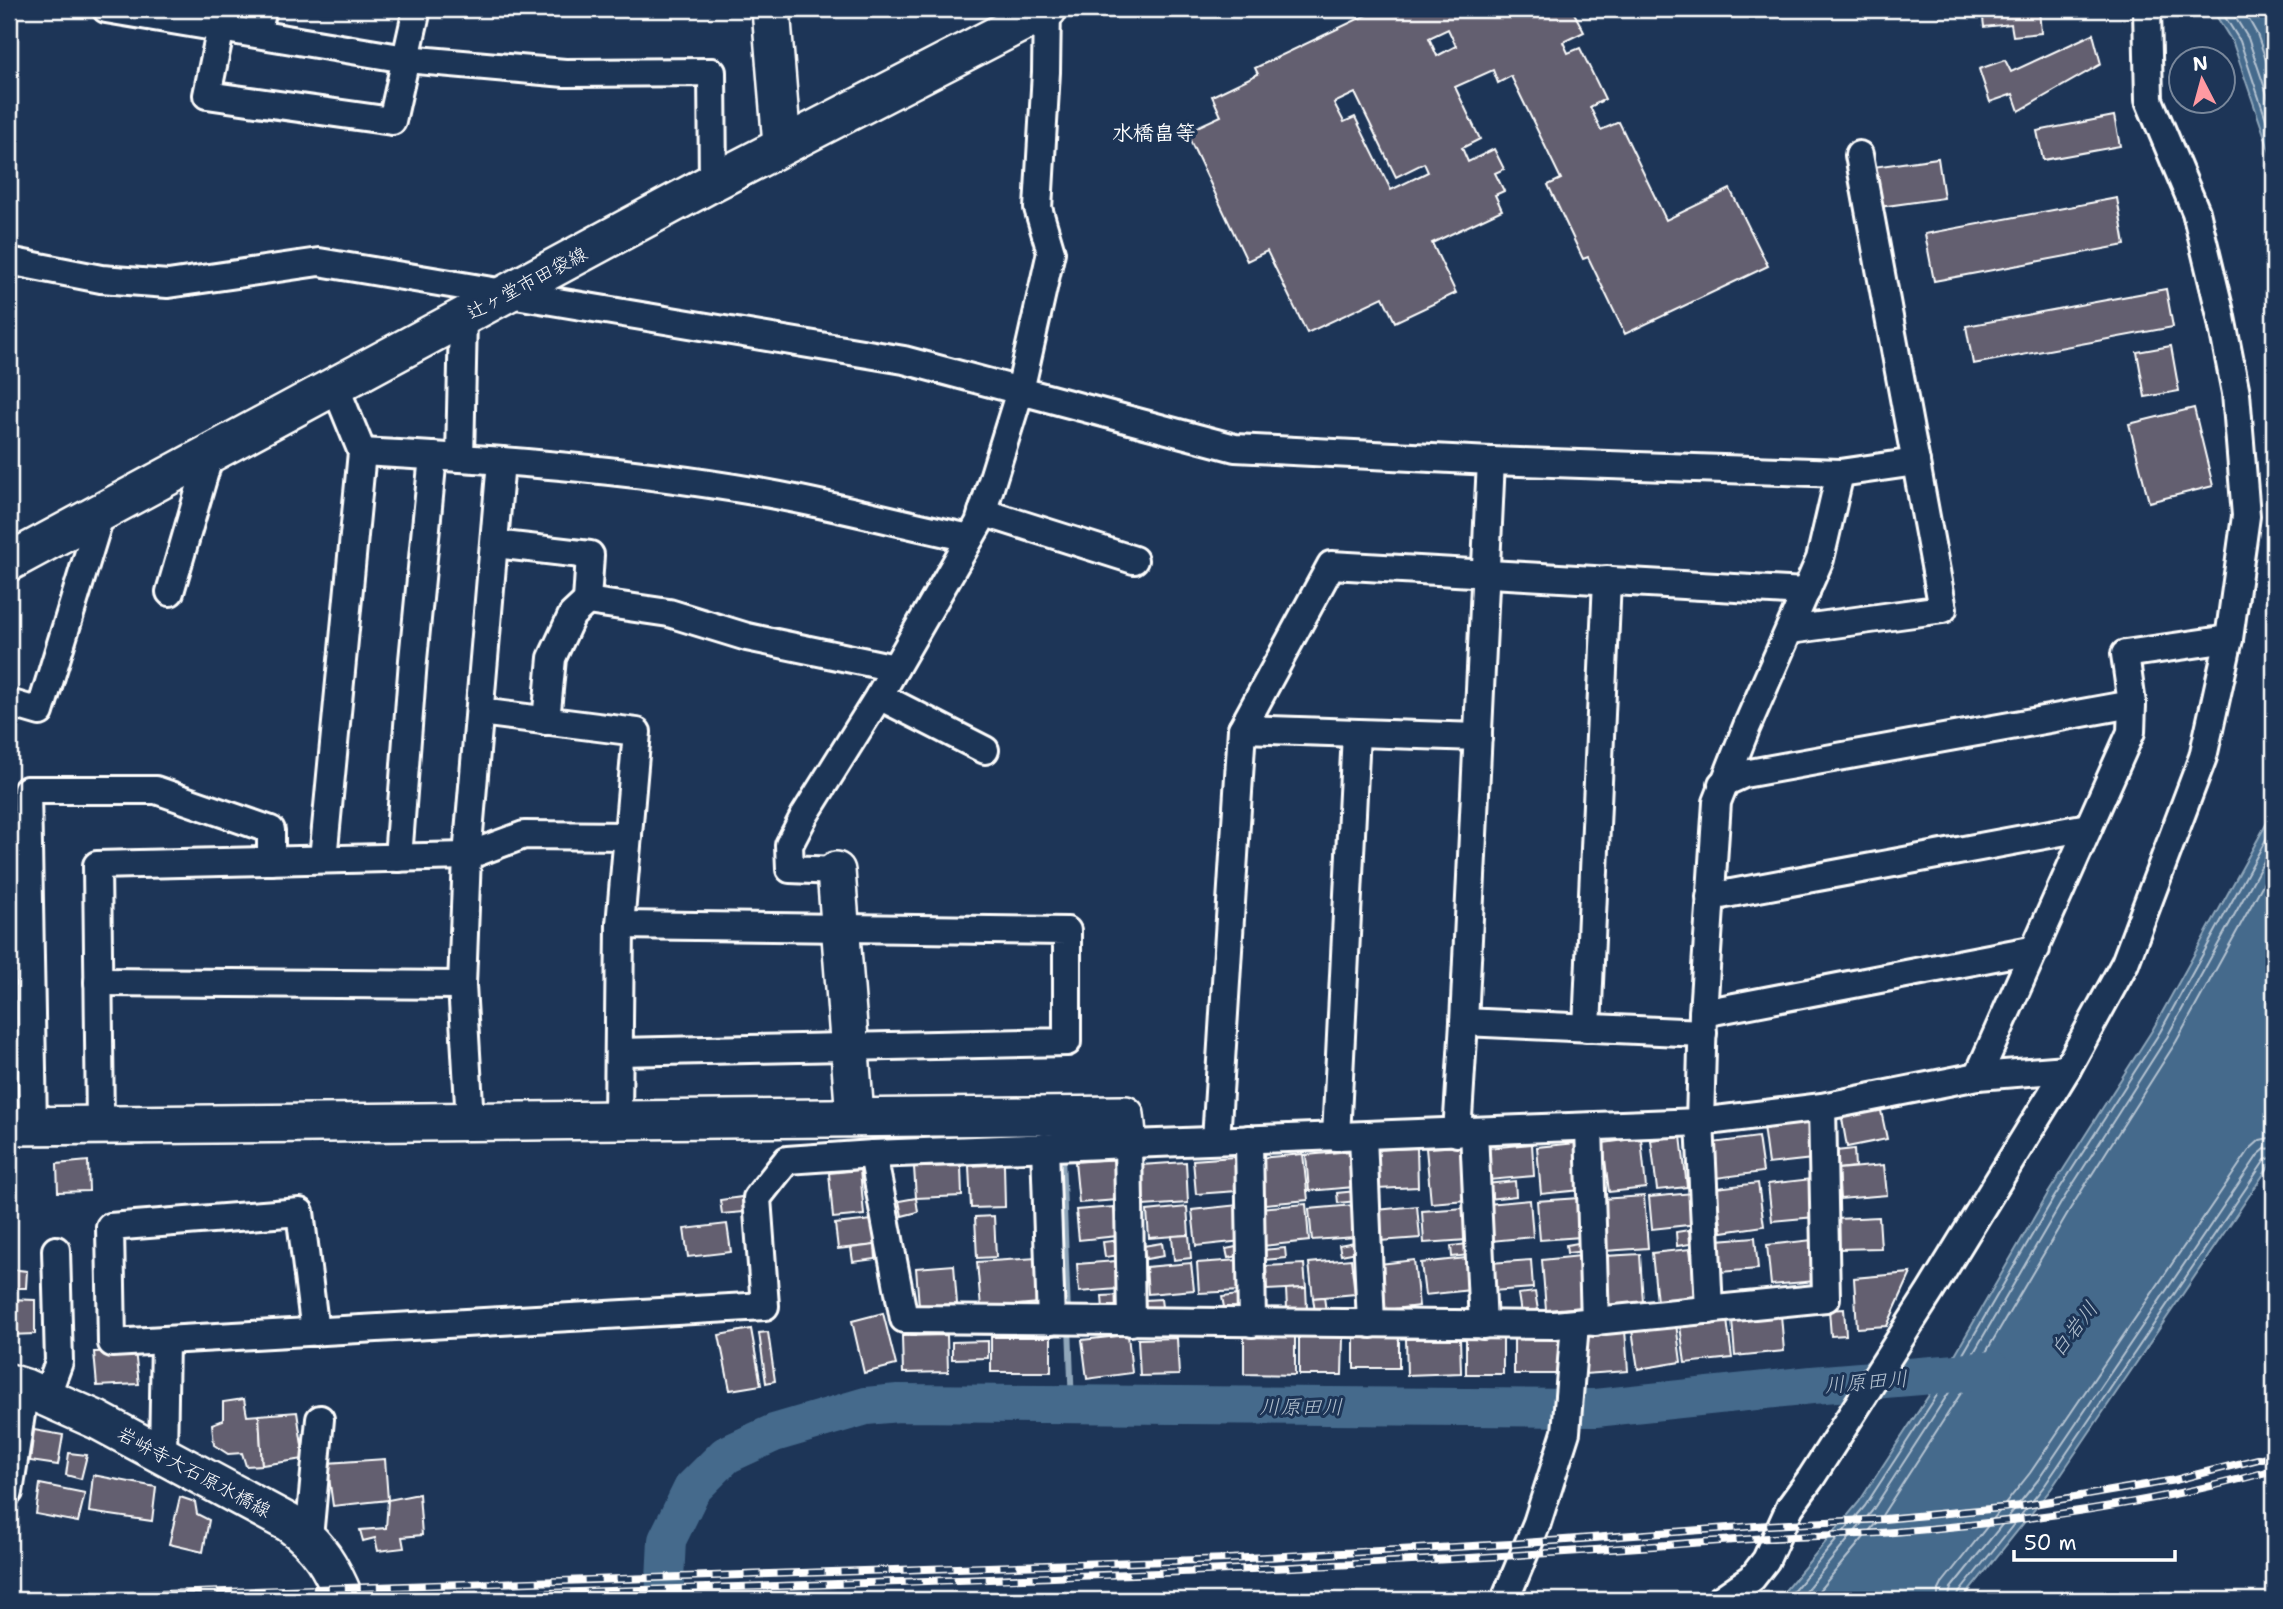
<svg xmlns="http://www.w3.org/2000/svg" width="2283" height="1609" font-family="'Shantell Sans','Klee One',sans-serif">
  <rect width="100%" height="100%" fill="#1d3557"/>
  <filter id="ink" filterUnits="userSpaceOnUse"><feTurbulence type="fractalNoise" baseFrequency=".0143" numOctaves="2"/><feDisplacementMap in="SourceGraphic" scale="14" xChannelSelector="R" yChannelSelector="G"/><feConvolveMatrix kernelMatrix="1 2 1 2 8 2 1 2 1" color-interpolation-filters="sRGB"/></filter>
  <g filter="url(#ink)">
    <g fill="#456a8c" stroke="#8fa6ba" stroke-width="2">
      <path d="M2212 9H2274V164L2233 43Z"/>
      <path d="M2274 810V1159L2051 1489 1962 1600H1777L1859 1502 1950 1363 2047 1195 2153 1029Z"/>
    </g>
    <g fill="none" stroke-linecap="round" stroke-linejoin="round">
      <g stroke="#b5c3d1" stroke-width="2">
        <path d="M2220 9 2240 41 2274 143"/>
        <path d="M2230 9 2248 38 2274 115"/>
        <path d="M2243 9 2257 34 2274 83"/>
        <path d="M1786 1600 1865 1506 1956 1366 2053 1199 2160 1032 2274 825"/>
        <path d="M1798 1600 1872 1511 1963 1371 2061 1203 2167 1037 2274 843"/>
        <path d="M1811 1600 1881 1517 1972 1376 2070 1209 2176 1042 2274 864"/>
        <path d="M1938 1600V1592L1943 1582 2030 1473 2250 1149 2260 1140 2274 1137"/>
        <path d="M1948 1600 1951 1588 2038 1480 2258 1155 2265 1149 2274 1148"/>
        <path d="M1957 1600 1959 1593 2045 1485 2265 1160 2274 1157"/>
      </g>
      <g stroke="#8fa6ba" stroke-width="6">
        <path d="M18 1144 143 1143"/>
        <path d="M1062 1155 1068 1315"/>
        <path d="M1069 1326 1072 1406"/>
      </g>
      <path stroke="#456a8c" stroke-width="38" d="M664 1600 667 1540 692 1489 726 1455 774 1433 866 1406 898 1403 1595 1408 1812 1385 1993 1370"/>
    </g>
    <g fill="#635f6f" stroke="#fff" stroke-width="2" fill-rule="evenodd">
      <path d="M1379 9H1572L1584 32 1563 42 1568 53 1580 48 1605 99 1590 107 1601 130 1619 122 1666 220 1730 189 1768 266 1625 334 1588 257 1583 259 1548 185 1561 179 1511 76 1498 83 1493 70 1455 87 1480 139 1462 148 1468 162 1494 149 1504 169 1495 173 1504 191 1495 195 1502 210 1432 243 1456 293 1395 322 1383 297 1307 333 1267 251 1247 261 1186 132 1221 116 1212 96 1258 74 1255 68ZM1448 29 1456 46 1437 56 1429 38ZM1355 93 1396 177 1424 163 1428 172 1391 190 1355 117 1344 122 1334 103Z"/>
      <path d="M1982 9H2039L2041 33 2013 36 2011 24 1984 27Z"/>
      <path d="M2093 34 2101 64 2019 111 2013 94 1990 102 1979 69 2005 60 2011 72Z"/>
      <path d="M2114 116 2120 146 2043 160 2037 131Z"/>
      <path d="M1938 158 1944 198 1879 207 1873 167Z"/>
      <path d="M2117 198 2125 245 1934 281 1925 234Z"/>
      <path d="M2166 289 2173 327 1973 364 1966 326Z"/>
      <path d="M2171 346 2179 391 2145 397 2137 352Z"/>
      <path d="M2194 408 2213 486 2149 502 2129 424Z"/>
      <path d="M1880 1106 1887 1139 1847 1147 1841 1113Z"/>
      <path d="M1808 1121 1812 1159 1768 1164 1763 1126Z"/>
      <path d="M1681 1136 1687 1187 1657 1190 1651 1140Z"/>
      <path d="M1758 1137 1763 1172 1716 1178 1712 1143Z"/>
      <path d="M1641 1138 1646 1188 1609 1192 1603 1143Z"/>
      <path d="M1576 1143 1581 1190 1541 1194 1537 1147Z"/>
      <path d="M1532 1144 1534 1176 1489 1180 1487 1148Z"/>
      <path d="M1462 1146 1466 1200 1431 1203 1426 1148Z"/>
      <path d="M1417 1148 1418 1187 1377 1189 1376 1150Z"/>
      <path d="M1854 1149 1855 1167 1838 1169 1836 1151Z"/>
      <path d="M1351 1151 1354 1187 1309 1191 1306 1155Z"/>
      <path d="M1303 1154 1308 1200 1265 1204 1260 1158Z"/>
      <path d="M1234 1157 1237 1191 1196 1194 1193 1160Z"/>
      <path d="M1113 1159 1117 1200 1079 1203 1075 1162Z"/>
      <path d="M88 1161 89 1191 58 1192 57 1164Z"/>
      <path d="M1186 1162 1188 1203 1143 1206 1141 1165Z"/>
      <path d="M1004 1164 1005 1207 971 1208 969 1166Z"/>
      <path d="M1884 1165 1887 1195 1840 1199 1838 1169Z"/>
      <path d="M961 1166 962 1196 916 1198 914 1167Z"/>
      <path d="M860 1170 864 1215 833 1218 829 1173Z"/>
      <path d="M1811 1179 1815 1217 1772 1221 1768 1184Z"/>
      <path d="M1515 1181 1516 1196 1488 1199 1486 1184Z"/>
      <path d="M1758 1183 1764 1226 1722 1232 1716 1188Z"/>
      <path d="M1356 1191 1357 1201 1338 1203 1337 1193Z"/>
      <path d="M1693 1193 1697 1224 1652 1229 1649 1197Z"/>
      <path d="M1644 1196 1648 1248 1605 1251 1601 1199Z"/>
      <path d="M742 1197 743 1212 722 1214 720 1200Z"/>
      <path d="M916 1198 918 1212 902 1216 899 1201Z"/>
      <path d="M1579 1198 1581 1237 1540 1240 1537 1201Z"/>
      <path d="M1530 1200 1533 1237 1491 1241 1488 1204Z"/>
      <path d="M1306 1204 1309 1241 1263 1246 1259 1208Z"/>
      <path d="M1238 1205 1242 1241 1196 1246 1192 1210Z"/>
      <path d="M1354 1205 1356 1237 1312 1240 1309 1209Z"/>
      <path d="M1417 1206 1420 1238 1380 1241 1377 1210Z"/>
      <path d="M1114 1207 1117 1236 1079 1240 1076 1210Z"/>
      <path d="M1187 1207 1189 1235 1149 1238 1147 1211Z"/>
      <path d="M1465 1208 1467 1240 1424 1243 1422 1211Z"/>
      <path d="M994 1216 996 1257 977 1258 975 1217Z"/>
      <path d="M1879 1217 1881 1248 1837 1249 1836 1219Z"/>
      <path d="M872 1220 875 1245 838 1249 835 1224Z"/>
      <path d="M727 1224 731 1252 688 1257 684 1229Z"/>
      <path d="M1689 1230 1690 1244 1677 1246 1676 1232Z"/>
      <path d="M1189 1235 1191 1258 1174 1260 1172 1236Z"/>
      <path d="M1755 1237 1758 1269 1720 1272 1717 1240Z"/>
      <path d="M1120 1240 1121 1255 1105 1257 1103 1242Z"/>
      <path d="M1812 1240 1816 1281 1771 1285 1767 1245Z"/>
      <path d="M1355 1242 1357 1252 1341 1255 1339 1245Z"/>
      <path d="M1584 1242 1585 1251 1567 1253 1566 1245Z"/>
      <path d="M1162 1243 1164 1256 1146 1259 1143 1246Z"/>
      <path d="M1467 1244 1469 1255 1452 1257 1451 1246Z"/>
      <path d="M875 1245 876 1259 853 1262 851 1248Z"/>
      <path d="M1241 1246 1243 1255 1228 1258 1226 1249Z"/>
      <path d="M1285 1248 1286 1258 1264 1260 1262 1250Z"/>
      <path d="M1690 1249 1696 1297 1657 1302 1652 1253Z"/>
      <path d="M1640 1254 1643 1303 1607 1305 1605 1256Z"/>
      <path d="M1580 1256 1584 1307 1546 1310 1542 1260Z"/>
      <path d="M1036 1258 1039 1303 981 1308 977 1262Z"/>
      <path d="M1466 1258 1470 1290 1425 1295 1421 1263Z"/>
      <path d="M1351 1259 1355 1294 1313 1298 1309 1263Z"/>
      <path d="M1239 1260 1241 1291 1199 1293 1197 1263Z"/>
      <path d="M1414 1260 1419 1306 1385 1310 1380 1264Z"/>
      <path d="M1531 1260 1533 1288 1492 1291 1490 1263Z"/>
      <path d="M1116 1261 1118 1289 1079 1292 1077 1264Z"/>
      <path d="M1191 1263 1194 1290 1148 1294 1146 1267Z"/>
      <path d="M1304 1264 1306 1288 1267 1290 1266 1266Z"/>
      <path d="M954 1265 957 1304 919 1306 916 1268Z"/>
      <path d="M9 1269 27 1271 26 1288H9Z"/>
      <path d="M1911 1273 1887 1326 1857 1328 1854 1278Z"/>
      <path d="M1306 1288 1307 1309H1287L1286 1289Z"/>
      <path d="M1535 1292 1538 1310 1521 1313 1518 1294Z"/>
      <path d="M1122 1295 1123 1309 1103 1310 1102 1296Z"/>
      <path d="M1238 1295 1241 1309 1225 1312 1222 1297Z"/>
      <path d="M1324 1297 1326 1311 1315 1312 1313 1298Z"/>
      <path d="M9 1299 35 1300V1334L9 1335Z"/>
      <path d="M1161 1299 1162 1307 1146 1309 1145 1300Z"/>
      <path d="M1844 1309 1846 1335 1831 1336 1829 1310Z"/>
      <path d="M883 1313 896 1365 864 1373 852 1321Z"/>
      <path d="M1781 1315 1784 1351 1735 1356 1732 1320Z"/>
      <path d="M1727 1320 1732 1358 1685 1363 1680 1326Z"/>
      <path d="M1676 1324 1681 1362 1638 1369 1632 1330Z"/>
      <path d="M751 1329 761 1385 730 1390 719 1335Z"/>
      <path d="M1625 1330 1628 1371 1584 1374 1581 1334Z"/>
      <path d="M768 1332 775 1381 766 1383 759 1333Z"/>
      <path d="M947 1335 948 1372 903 1373 902 1336Z"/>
      <path d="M1128 1335 1132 1373 1087 1379 1082 1340Z"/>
      <path d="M1244 1336 1295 1337V1375L1244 1374Z"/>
      <rect x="991" y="1337" width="60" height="35"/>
      <path d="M1299 1337H1343L1342 1375H1299Z"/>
      <rect x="1354" y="1337" width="45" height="31"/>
      <rect x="1514" y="1337" width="45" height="37"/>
      <path d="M1177 1338 1179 1375 1140 1376 1138 1339Z"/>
      <path d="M1460 1338 1461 1373 1407 1375 1406 1339Z"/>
      <rect x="1466" y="1339" width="37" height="35"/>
      <path d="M988 1341V1358L952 1359V1342Z"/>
      <path d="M135 1351 139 1384 97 1386 94 1352Z"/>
      <path d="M244 1399 247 1416 259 1415 262 1465 246 1466 242 1453 228 1454 214 1445 212 1424 223 1420V1402Z"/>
      <path d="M297 1412 304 1459 262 1465 259 1415Z"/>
      <path d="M34 1430 63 1435 58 1465 30 1461Z"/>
      <path d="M69 1453 87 1455 81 1479 66 1475Z"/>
      <path d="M385 1459 388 1500 333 1506 327 1463Z"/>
      <path d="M93 1475 156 1487 152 1521 89 1512Z"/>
      <path d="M40 1484 85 1493 78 1522 36 1514Z"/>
      <path d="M419 1494 422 1535 402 1537 404 1548 378 1551 375 1538 363 1541 360 1530 386 1528 388 1500Z"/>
      <path d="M180 1497 195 1502 197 1514 209 1520 203 1552 169 1544Z"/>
    </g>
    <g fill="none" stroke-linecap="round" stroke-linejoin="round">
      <defs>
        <g id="street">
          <path d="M106 9 406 59 565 73 712 72 713 182"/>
          <path d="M221 27 207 95 392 121 417 9"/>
          <path d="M257 33 263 9"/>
          <path d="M9 261 101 279 168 284 319 262 904 360 1235 448 1491 461 1840 473 1916 462"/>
          <path d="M362 452C493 459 624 469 753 491 826 503 898 523 970 538"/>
          <path d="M460 458 463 318"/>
          <path d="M982 512 1134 560"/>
          <path d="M495 544 590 555 587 601 669 613 747 637 895 668"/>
          <path d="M170 592 210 454"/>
          <path d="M1790 630 1943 609 1859 155"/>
          <path d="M879 696 985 750"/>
          <path d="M9 703 40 712 101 513"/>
          <path d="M480 712 637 732 620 925"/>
          <path d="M546 721 552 658 572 615 587 601"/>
          <path d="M1242 729 1478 737"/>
          <path d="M1722 784 1744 774 2132 704"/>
          <path d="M398 858 413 660 433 456"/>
          <path d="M323 859 362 452 335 386"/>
          <path d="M836 871 790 869 789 845 804 816 879 696 979 523 1020 391 1051 252 1038 208 1046 72 1047 9"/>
          <path d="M1710 897 2088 827"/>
          <path d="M98 982 462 985"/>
          <path d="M1703 1013 2036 949"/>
          <path d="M1464 1022 1703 1033"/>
          <path d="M1587 1028 1607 580"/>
          <path d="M1978 1076 2131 732 2132 704 2125 654 2229 639"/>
          <path d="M1822 1107 1826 1298 1555 1325 904 1319 873 1154 1700 1122 1822 1107 1978 1076 2067 1069"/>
          <path d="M618 1120 620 925 1067 931V1042L619 1052"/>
          <path d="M470 1121 462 985 467 856 501 461"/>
          <path d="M100 1125 97 865 467 856 524 835 628 836"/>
          <path d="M33 1126 27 790H156L271 830V861"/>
          <path d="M1589 1127 1595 1322"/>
          <path d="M1474 1132 1483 1325"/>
          <path d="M1457 1133 1464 1022 1491 461"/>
          <path d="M1363 1136 1371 1324"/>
          <path d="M1336 1137 1356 733"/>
          <path d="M1249 1139 1252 1323"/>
          <path d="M1216 1140 1242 729 1331 565 1806 592"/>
          <path d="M1128 1144 1131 1322"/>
          <path d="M1045 1147 1051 1321"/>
          <path d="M1709 1310 1700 1122 1703 1013 1717 802 1747 726 1820 559 1840 473"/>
          <path d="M315 1332 300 1212 110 1227 112 1343 765 1306 757 1198 787 1160 873 1154"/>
          <path d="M46 1397 59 1362 56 1250"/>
          <path d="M163 1455 165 1340"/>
          <path d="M9 1492 25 1388"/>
          <path d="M309 1538 320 1419"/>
          <path d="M1505 1600 1537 1523 1566 1432 1575 1324"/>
          <path d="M1720 1600 1752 1578 1766 1560 1790 1507 1811 1478 1930 1292 2067 1069 2125 963 2203 757 2229 639 2246 516 2236 393 2220 312 2196 212 2149 100 2147 9"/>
        </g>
        <g id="secondary">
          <path d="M771 9 782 145"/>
          <path d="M9 562 713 182 1048 9"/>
          <path d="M836 871 855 1117"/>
          <path d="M9 1126 1125 1115 1128 1144"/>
          <path d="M9 1383 25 1388 97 1420 289 1523C319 1545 331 1566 345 1600"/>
        </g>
      </defs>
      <use href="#street" stroke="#fff" stroke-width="32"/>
      <use href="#secondary" stroke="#fff" stroke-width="42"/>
      <use href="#street" stroke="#1d3557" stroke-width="26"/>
      <use href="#secondary" stroke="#1d3557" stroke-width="37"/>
      <defs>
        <g id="rail">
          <path d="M9 1599 1229 1559 1511 1544 1769 1525 1884 1519 2022 1506 2175 1480 2274 1455"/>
          <path d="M362 1599C792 1584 1223 1577 1653 1546 1692 1543 1730 1540 1769 1538 1810 1536 1852 1535 1894 1532 2018 1522 2154 1504 2274 1470"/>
        </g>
      </defs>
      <use href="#rail" stroke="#fff" stroke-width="8"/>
      <use href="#rail" stroke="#1d3557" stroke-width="5" stroke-dasharray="16" stroke-linecap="butt"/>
    </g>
  </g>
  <g text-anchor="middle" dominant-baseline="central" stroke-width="6" stroke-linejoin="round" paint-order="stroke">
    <g font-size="19" fill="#fff" stroke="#1d3557">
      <text transform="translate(527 283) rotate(-28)">辻ヶ堂市田袋線</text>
      <text transform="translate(194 1472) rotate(28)">岩峅寺大石原水橋線</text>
    </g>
    <g font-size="21" font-weight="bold" fill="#fff" stroke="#1d3557">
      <text x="1154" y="133">水橋畠等</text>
    </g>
    <g font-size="21" font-style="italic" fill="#b5c3d1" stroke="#1d3557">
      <text transform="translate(2074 1329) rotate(-52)">白岩川</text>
      <text transform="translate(1866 1382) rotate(-5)">川原田川</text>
      <text x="1301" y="1407">川原田川</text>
    </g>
  </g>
  <rect width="2283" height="1609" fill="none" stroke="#1d3557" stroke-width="35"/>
  <rect x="18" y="18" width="2248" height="1574" fill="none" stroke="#fff" stroke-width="2.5" filter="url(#ink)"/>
  <g transform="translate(2202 80) rotate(354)"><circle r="33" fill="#1d3557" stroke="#77869a" stroke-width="2"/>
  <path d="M0-5L12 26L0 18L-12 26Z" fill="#ff9aa2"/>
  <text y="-10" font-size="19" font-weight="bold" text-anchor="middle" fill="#ffffff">N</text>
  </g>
  <path d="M2014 1550v10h161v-10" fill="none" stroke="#ffffff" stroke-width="3.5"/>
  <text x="2024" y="1550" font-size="21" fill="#ffffff" stroke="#1d3557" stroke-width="5" paint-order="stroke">50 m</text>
</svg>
